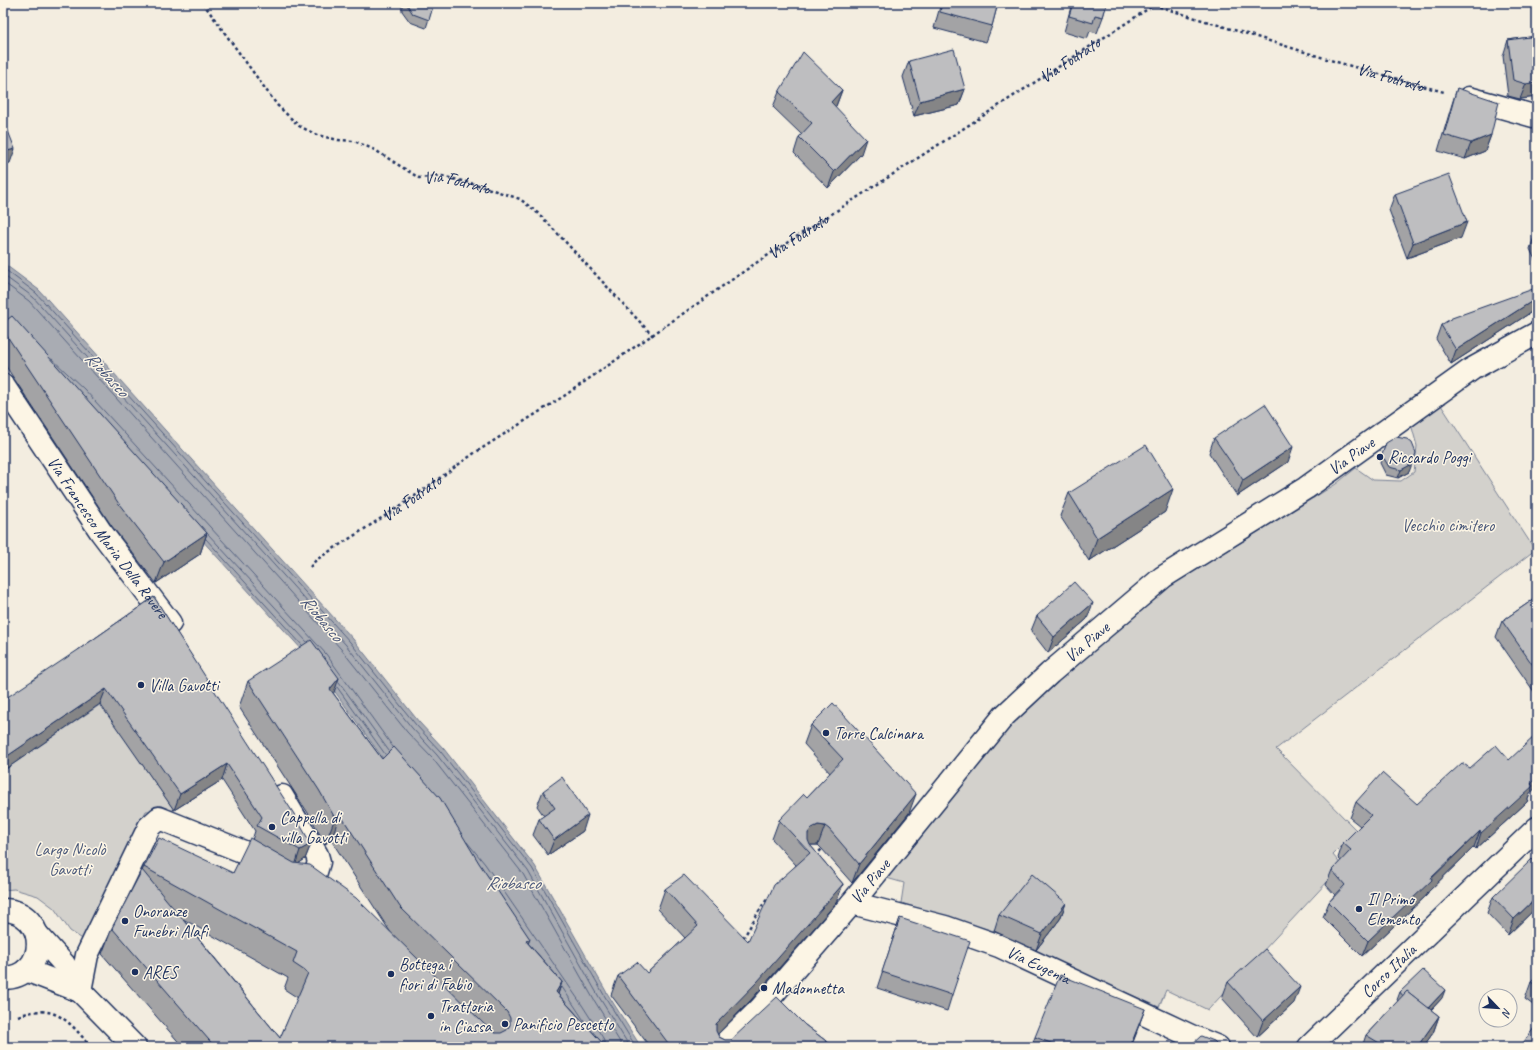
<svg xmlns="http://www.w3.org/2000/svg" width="1540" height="1050" font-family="Caveat,sans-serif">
  <rect width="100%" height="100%" fill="#f3ede0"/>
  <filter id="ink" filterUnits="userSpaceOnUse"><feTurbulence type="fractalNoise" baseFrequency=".025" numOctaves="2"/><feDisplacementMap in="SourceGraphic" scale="8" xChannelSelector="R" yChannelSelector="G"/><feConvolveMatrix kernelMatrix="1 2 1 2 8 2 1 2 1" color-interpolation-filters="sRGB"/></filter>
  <g filter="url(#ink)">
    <g fill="#d3d1cc" stroke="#778095">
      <path d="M1439 402 1535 550 1276 749 1357 831 1333 855 1342 866 1208 1010 1166 990 1159 1007 1034 952 1060 919 1026 890 993 931 901 903 904 883 883 877 1011 722 1154 596 1336 484 1356 468 1373 480 1401 481 1414 472 1417 446 1411 424Z"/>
      <path d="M101 704 174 810 146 811 84 940 70 931 54 908 38 896 14 889 3 890V771Z"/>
    </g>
    <path fill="#a9acb3" stroke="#707a91" d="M3 263 39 290 353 639 419 722 444 749 535 866 607 993 641 1047H591L315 664 73 399 3 335Z"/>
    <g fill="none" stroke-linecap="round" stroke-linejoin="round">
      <g stroke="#546180" stroke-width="1">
        <path d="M3 268 36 293 350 642 416 725 441 752 532 868 604 995 636 1047"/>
        <path d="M3 275 33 297 346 645 412 728 437 755 528 871 599 997 630 1047"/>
        <path d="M3 282 29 301 341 649 407 732 433 759 523 874 594 1000 623 1047"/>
        <path d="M52 359 84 389 326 654 393 747"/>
        <path d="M208 534 307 642"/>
        <path d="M206 539 302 645"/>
        <path d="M339 682 389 751"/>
        <path d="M337 687 385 754"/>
        <path d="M467 842 485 864 582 1005 603 1038 605 1045"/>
        <path d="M562 987 587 1025"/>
      </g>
      <defs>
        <g id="street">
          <path d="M1469 98 1537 117"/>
          <path id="s3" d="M3 385 101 532 170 623"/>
          <path id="s4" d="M852 903 945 927 999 946 1191 1036 1218 1047"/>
          <path d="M80 991 87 955 149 827 159 818 244 852 291 878 306 879 315 875 319 862 317 855 282 796"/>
          <path id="s5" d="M721 1047 760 1009 852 903 1004 716 1050 673 1163 577 1306 488 1472 369 1537 333"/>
        </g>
        <g id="secondary">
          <path id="s6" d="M1309 1047 1537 828"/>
        </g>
        <g id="primary">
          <path d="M3 910C50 911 49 978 3 978"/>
          <path d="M37 934 64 964 80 991 135 1047"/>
          <path d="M26 970 80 991"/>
        </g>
      </defs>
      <use href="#street" stroke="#1b2f5e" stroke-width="25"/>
      <use href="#secondary" stroke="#1b2f5e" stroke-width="25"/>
      <use href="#primary" stroke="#1b2f5e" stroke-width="25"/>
      <g stroke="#1b2f5e" stroke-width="2.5" stroke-dasharray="3 3" stroke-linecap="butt">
        <path id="s1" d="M203 3 277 105 299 126 317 135 338 140 354 141 375 150 419 178 442 176 478 185 520 199 540 215 559 235 653 336"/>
        <path id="s2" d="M310 567 316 560 405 503 473 454 564 396 756 263 1154 5 1340 63 1444 92"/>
        <path d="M815 856 824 847"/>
        <path d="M743 938C752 925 759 908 769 897"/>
        <path d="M18 1016C54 1002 69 1021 91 1047"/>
      </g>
      <use href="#street" stroke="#fcf5e5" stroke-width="22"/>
      <use href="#secondary" stroke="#fcf5e5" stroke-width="22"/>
      <use href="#primary" stroke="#fcf5e5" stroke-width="22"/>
    </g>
    <g fill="#a3a3a5" stroke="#1b2f5e" fill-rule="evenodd">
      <path d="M402 3H434L426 28 410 22 402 11Z"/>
      <path d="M941 3H998L992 26 986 42 934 28Z"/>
      <path d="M1072 3H1107L1103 17 1097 33 1090 31 1087 39 1064 32Z"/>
      <path d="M1537 36V97L1520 99 1508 96 1503 56 1508 40Z"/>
      <path d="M909 61 965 89 959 105 914 116 903 77Z"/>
      <path d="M1457 88 1491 135 1485 151 1465 159 1438 151 1452 104Z"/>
      <path d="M842 90 836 106 835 107 861 154 828 188 794 153 799 137 802 135 773 107 779 92Z"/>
      <path d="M1395 194 1461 238 1407 258 1389 210Z"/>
      <path d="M1535 234H1537V264L1530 249Z"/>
      <path d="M1533 311 1451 364 1436 339 1441 325Z"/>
      <path d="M3 323 207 533 200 554 156 583 111 525 3 362Z"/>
      <path d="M1214 438 1288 462 1237 496 1209 453Z"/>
      <path d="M1386 443 1409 472 1398 478 1386 475 1380 463Z"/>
      <path d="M1069 493 1165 512 1089 561 1060 516Z"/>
      <path d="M154 597 311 844 305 859 298 864 391 933 331 840 325 844 310 816 239 707 248 681 333 693 382 759 528 943 562 982 558 994 606 1047H183L102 954 112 928 144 867 233 873 252 840 255 831 222 780 174 810 100 704 78 650ZM183 919 288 978 284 989 298 998 280 1038Z"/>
      <path d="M1537 597V696L1496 637 1502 621Z"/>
      <path d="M1037 616 1087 619 1048 653 1031 631Z"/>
      <path d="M811 725 909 813 852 883 822 849 818 845H810L843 884 836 903 751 1000 718 1034 719 1037 725 1040H731L805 1025 834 1047H650L611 995 618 976 647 973 685 938 658 909 665 889 748 941 796 865 772 839 779 820 807 797 830 773 804 744Z"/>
      <path d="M1470 768 1530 794 1527 802 1476 849 1474 847 1428 892 1427 895 1362 956 1323 917 1329 902 1335 895 1326 885 1332 870 1341 861 1338 858 1343 843 1360 826 1350 818 1356 802 1417 804Z"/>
      <path d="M543 791 583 831 548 855 533 835 539 819 544 816 537 806Z"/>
      <path d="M1537 864V907L1508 935 1487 913 1493 897Z"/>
      <path d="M1066 903 1060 919 1036 950 994 931 999 915Z"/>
      <path d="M900 918 952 995 947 1011 877 988Z"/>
      <path d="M1537 975V1008L1525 999 1531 982Z"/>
      <path d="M1228 982 1294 1003 1257 1037 1222 998Z"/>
      <path d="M1400 992 1442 998 1431 1010 1439 1016 1433 1033 1423 1047H1362L1366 1035 1398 1001 1397 1000Z"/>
      <path d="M1137 1032 1131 1047H1031L1035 1037Z"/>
    </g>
    <g fill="#858586" stroke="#1b2f5e">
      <path d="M1537 82V97L1520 99 1526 84Z"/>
      <path d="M965 89 959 105 914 116 920 101Z"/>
      <path d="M842 90 836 106 825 118 831 102Z"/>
      <path d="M1491 135 1485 151 1465 159 1471 143Z"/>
      <path d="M866 139 861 154 828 188 834 172Z"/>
      <path d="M15 149 10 163 3 165V152Z"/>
      <path d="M1467 222 1461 238 1407 258 1413 243Z"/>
      <path d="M1537 298V300L1533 311 1451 364 1456 350Z"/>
      <path d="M1293 447 1288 462 1237 496 1243 480Z"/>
      <path d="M1412 464 1409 472 1398 478 1401 470Z"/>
      <path d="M1173 489 1165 512 1089 561 1097 538Z"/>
      <path d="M207 533 200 554 156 583 164 562Z"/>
      <path d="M1093 603 1087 619 1048 653 1054 637Z"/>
      <path d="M339 678 330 704V689Z"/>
      <path d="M106 689 100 704 3 771V759Z"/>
      <path d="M227 764 222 780 174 810 180 794Z"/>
      <path d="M1537 777V786L1530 794 1527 802 1476 849 1481 833Z"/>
      <path d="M916 794 909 813 852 883 859 864Z"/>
      <path d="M340 814 331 840 325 844 335 818Z"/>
      <path d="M588 815 583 831 548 855 554 840Z"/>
      <path d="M818 825 825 826 818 845H811L805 848 808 833 812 828Z"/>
      <path d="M1480 831 1474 847 1428 892 1427 895 1362 956 1368 941Z"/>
      <path d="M311 844 305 859 295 866 300 850Z"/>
      <path d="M843 884 836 903 751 1000 709 1043 716 1024Z"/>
      <path d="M1537 897V907L1508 935 1514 919Z"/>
      <path d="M1066 903 1060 919 1036 950 1042 934Z"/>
      <path d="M530 939 520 964 526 941Z"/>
      <path d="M562 982 553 1008 556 992Z"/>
      <path d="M1300 987 1294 1003 1257 1037 1263 1021Z"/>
      <path d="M1445 990 1442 998 1420 1022 1423 1014Z"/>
      <path d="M1145 1009 1131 1047H1130Z"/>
      <path d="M1439 1016 1433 1033 1423 1047H1417Z"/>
    </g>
    <g fill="#bebec0" stroke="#1b2f5e">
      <path d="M406 3H434L429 20 413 14Z"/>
      <path d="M942 3H998L992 26 940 12Z"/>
      <path d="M1073 3H1107L1103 17 1095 15 1093 23 1069 16Z"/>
      <path d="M1537 36V82L1526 84 1513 80 1508 40Z"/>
      <path d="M954 49 965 89 920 101 909 61Z"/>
      <path d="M803 52 842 90 831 102 866 139 834 172 799 137 812 123 779 92Z"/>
      <path d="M1457 88 1499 102 1491 135 1471 143 1444 135Z"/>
      <path d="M3 118 15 149 3 152Z"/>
      <path d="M1449 174 1467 222 1413 243 1395 194Z"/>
      <path d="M1533 289 1537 296V298L1456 350 1441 325 1452 318Z"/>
      <path d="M12 316 207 533 164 562 119 504 3 330V323Z"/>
      <path d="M1265 404 1293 447 1243 480 1214 438Z"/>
      <path d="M1396 437 1407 439 1412 443 1416 453 1412 464 1401 470 1389 467 1382 455 1386 443Z"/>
      <path d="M1146 445 1173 489 1097 538 1069 493Z"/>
      <path d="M1074 582 1093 603 1054 637 1037 616Z"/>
      <path d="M154 597 294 814 311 844 300 850 257 826 262 817 227 764 180 794 106 689 3 759V700L78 650Z"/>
      <path d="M1537 597V671L1502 621Z"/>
      <path d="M311 640 339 678 330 689 382 759 394 747 440 798 479 863 530 939 526 941 562 982 556 992 606 1047H215L112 928 142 870 280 1038 308 973 293 963 297 952 144 867 159 838 233 873 250 838 294 863 310 865 356 898 490 1030 495 1033H501L507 1030 510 1025V1018L507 1012 400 907 340 814 335 818 319 790 248 681Z"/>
      <path d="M833 703 916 794 859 864 829 829 825 826 818 825 812 828 808 833V840L810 845 843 884 758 981 716 1024V1031L719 1037 725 1040H731L777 997 805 1025 834 1047H671L618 976 637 962 647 973 698 926 665 889 684 875 748 941 774 885 810 853 779 820 804 794 807 797 843 759 811 725Z"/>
      <path d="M1537 734V777L1531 784 1533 786 1481 833 1480 831 1431 878 1432 880 1368 941 1329 902 1345 885 1332 870 1351 850 1343 843 1371 815 1356 802 1382 773 1417 804 1462 763 1470 768 1496 745 1509 760Z"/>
      <path d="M562 777 588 815 554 840 539 819 555 808 543 791Z"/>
      <path d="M1532 859 1537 864V897L1514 919 1493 897Z"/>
      <path d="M1032 874 1066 903 1042 934 999 915Z"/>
      <path d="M900 918 970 941 952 995 882 972Z"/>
      <path d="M1265 949 1300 987 1263 1021 1228 982Z"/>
      <path d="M1423 970 1445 990 1428 1008 1407 991 1403 996 1400 992Z"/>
      <path d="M1060 975 1145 1009 1130 1047H1061L1035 1037Z"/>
      <path d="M1537 975V986L1531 982Z"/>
      <path d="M1407 991 1439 1016 1417 1047H1386L1366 1035Z"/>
      <path d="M1537 1024V1047H1520Z"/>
      <path d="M1201 1036 1214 1041 1220 1047H1189Z"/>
    </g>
  </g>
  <g fill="#1b2f5e" stroke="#fcf5e5" stroke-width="1.5">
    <circle cx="1380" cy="457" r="4"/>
    <circle cx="141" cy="685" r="4"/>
    <circle cx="826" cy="733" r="4"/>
    <circle cx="272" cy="827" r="4"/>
    <circle cx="1359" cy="909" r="4"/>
    <circle cx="125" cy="921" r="4"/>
    <circle cx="135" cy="972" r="4"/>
    <circle cx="391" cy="974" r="4"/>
    <circle cx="764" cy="988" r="4"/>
    <circle cx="431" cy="1016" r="4"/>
    <circle cx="505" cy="1024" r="4"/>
  </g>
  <g text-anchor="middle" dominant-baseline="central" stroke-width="3" stroke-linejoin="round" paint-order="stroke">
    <g font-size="17" fill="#1b2f5e" stroke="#fcf5e5">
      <text stroke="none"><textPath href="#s2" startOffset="914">Via Fodrato</textPath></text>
      <text stroke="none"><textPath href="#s2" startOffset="1262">Via Fodrato</textPath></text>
      <text stroke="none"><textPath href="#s1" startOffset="328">Via Fodrato</textPath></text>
      <text stroke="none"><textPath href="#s2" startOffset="590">Via Fodrato</textPath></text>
      <text stroke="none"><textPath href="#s5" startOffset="871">Via Piave</textPath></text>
      <text stroke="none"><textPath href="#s2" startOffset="123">Via Fodrato</textPath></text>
      <text stroke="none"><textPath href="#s3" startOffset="185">Via Francesco Maria Della Rovere</textPath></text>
      <text stroke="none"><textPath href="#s5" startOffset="547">Via Piave</textPath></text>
      <text stroke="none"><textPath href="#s5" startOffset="223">Via Piave</textPath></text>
      <text stroke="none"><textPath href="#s4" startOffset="197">Via Eugenia</textPath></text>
      <text stroke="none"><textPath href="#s6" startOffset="110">Corso Italia</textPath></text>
    </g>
    <g font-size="17" fill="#1b2f5e" stroke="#fcf5e5" text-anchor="start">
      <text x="1388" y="457">Riccardo Poggi</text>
      <text x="149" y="685">Villa Gavotti</text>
      <text x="834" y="733">Torre Calcinara</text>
      <text x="280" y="817">Cappella di<tspan x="280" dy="20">villa Gavotti</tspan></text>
      <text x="1367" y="899">Il Primo<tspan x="1367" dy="20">Elemento</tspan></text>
      <text x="133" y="911">Onoranze<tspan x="133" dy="20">Funebri Alafi</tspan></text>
      <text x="399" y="964">Bottega i<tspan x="399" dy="20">fiori di Fabio</tspan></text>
      <text x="143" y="972">ARES</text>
      <text x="772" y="988">Madonnetta</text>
      <text x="439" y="1006">Trattoria<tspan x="439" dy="20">in Ciassa</tspan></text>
      <text x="513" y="1024">Panificio Pescetto</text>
    </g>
    <g font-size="17" fill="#49587a" stroke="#fcf5e5">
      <text x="1448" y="525">Vecchio cimitero</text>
      <text x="70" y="849">Largo Nicolò<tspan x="70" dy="20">Gavotti</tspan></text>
    </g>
    <g font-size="18" font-style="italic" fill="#465478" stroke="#fcf5e5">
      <text transform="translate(107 374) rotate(47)">Riobasco</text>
      <text transform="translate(322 618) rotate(50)">Riobasco</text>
      <text x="513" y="883">Riobasco</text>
    </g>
  </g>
  <rect width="1540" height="1050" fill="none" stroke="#fcf5e5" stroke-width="16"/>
  <rect x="8" y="8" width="1524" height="1034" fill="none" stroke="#1b2f5e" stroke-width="1.5" filter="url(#ink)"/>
  <g transform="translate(1498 1008) rotate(115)"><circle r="19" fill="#fcf5e5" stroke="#a2a6af"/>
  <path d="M0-3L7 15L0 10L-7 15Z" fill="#1b2f5e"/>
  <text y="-6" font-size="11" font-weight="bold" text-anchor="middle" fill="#1b2f5e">N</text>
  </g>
</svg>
